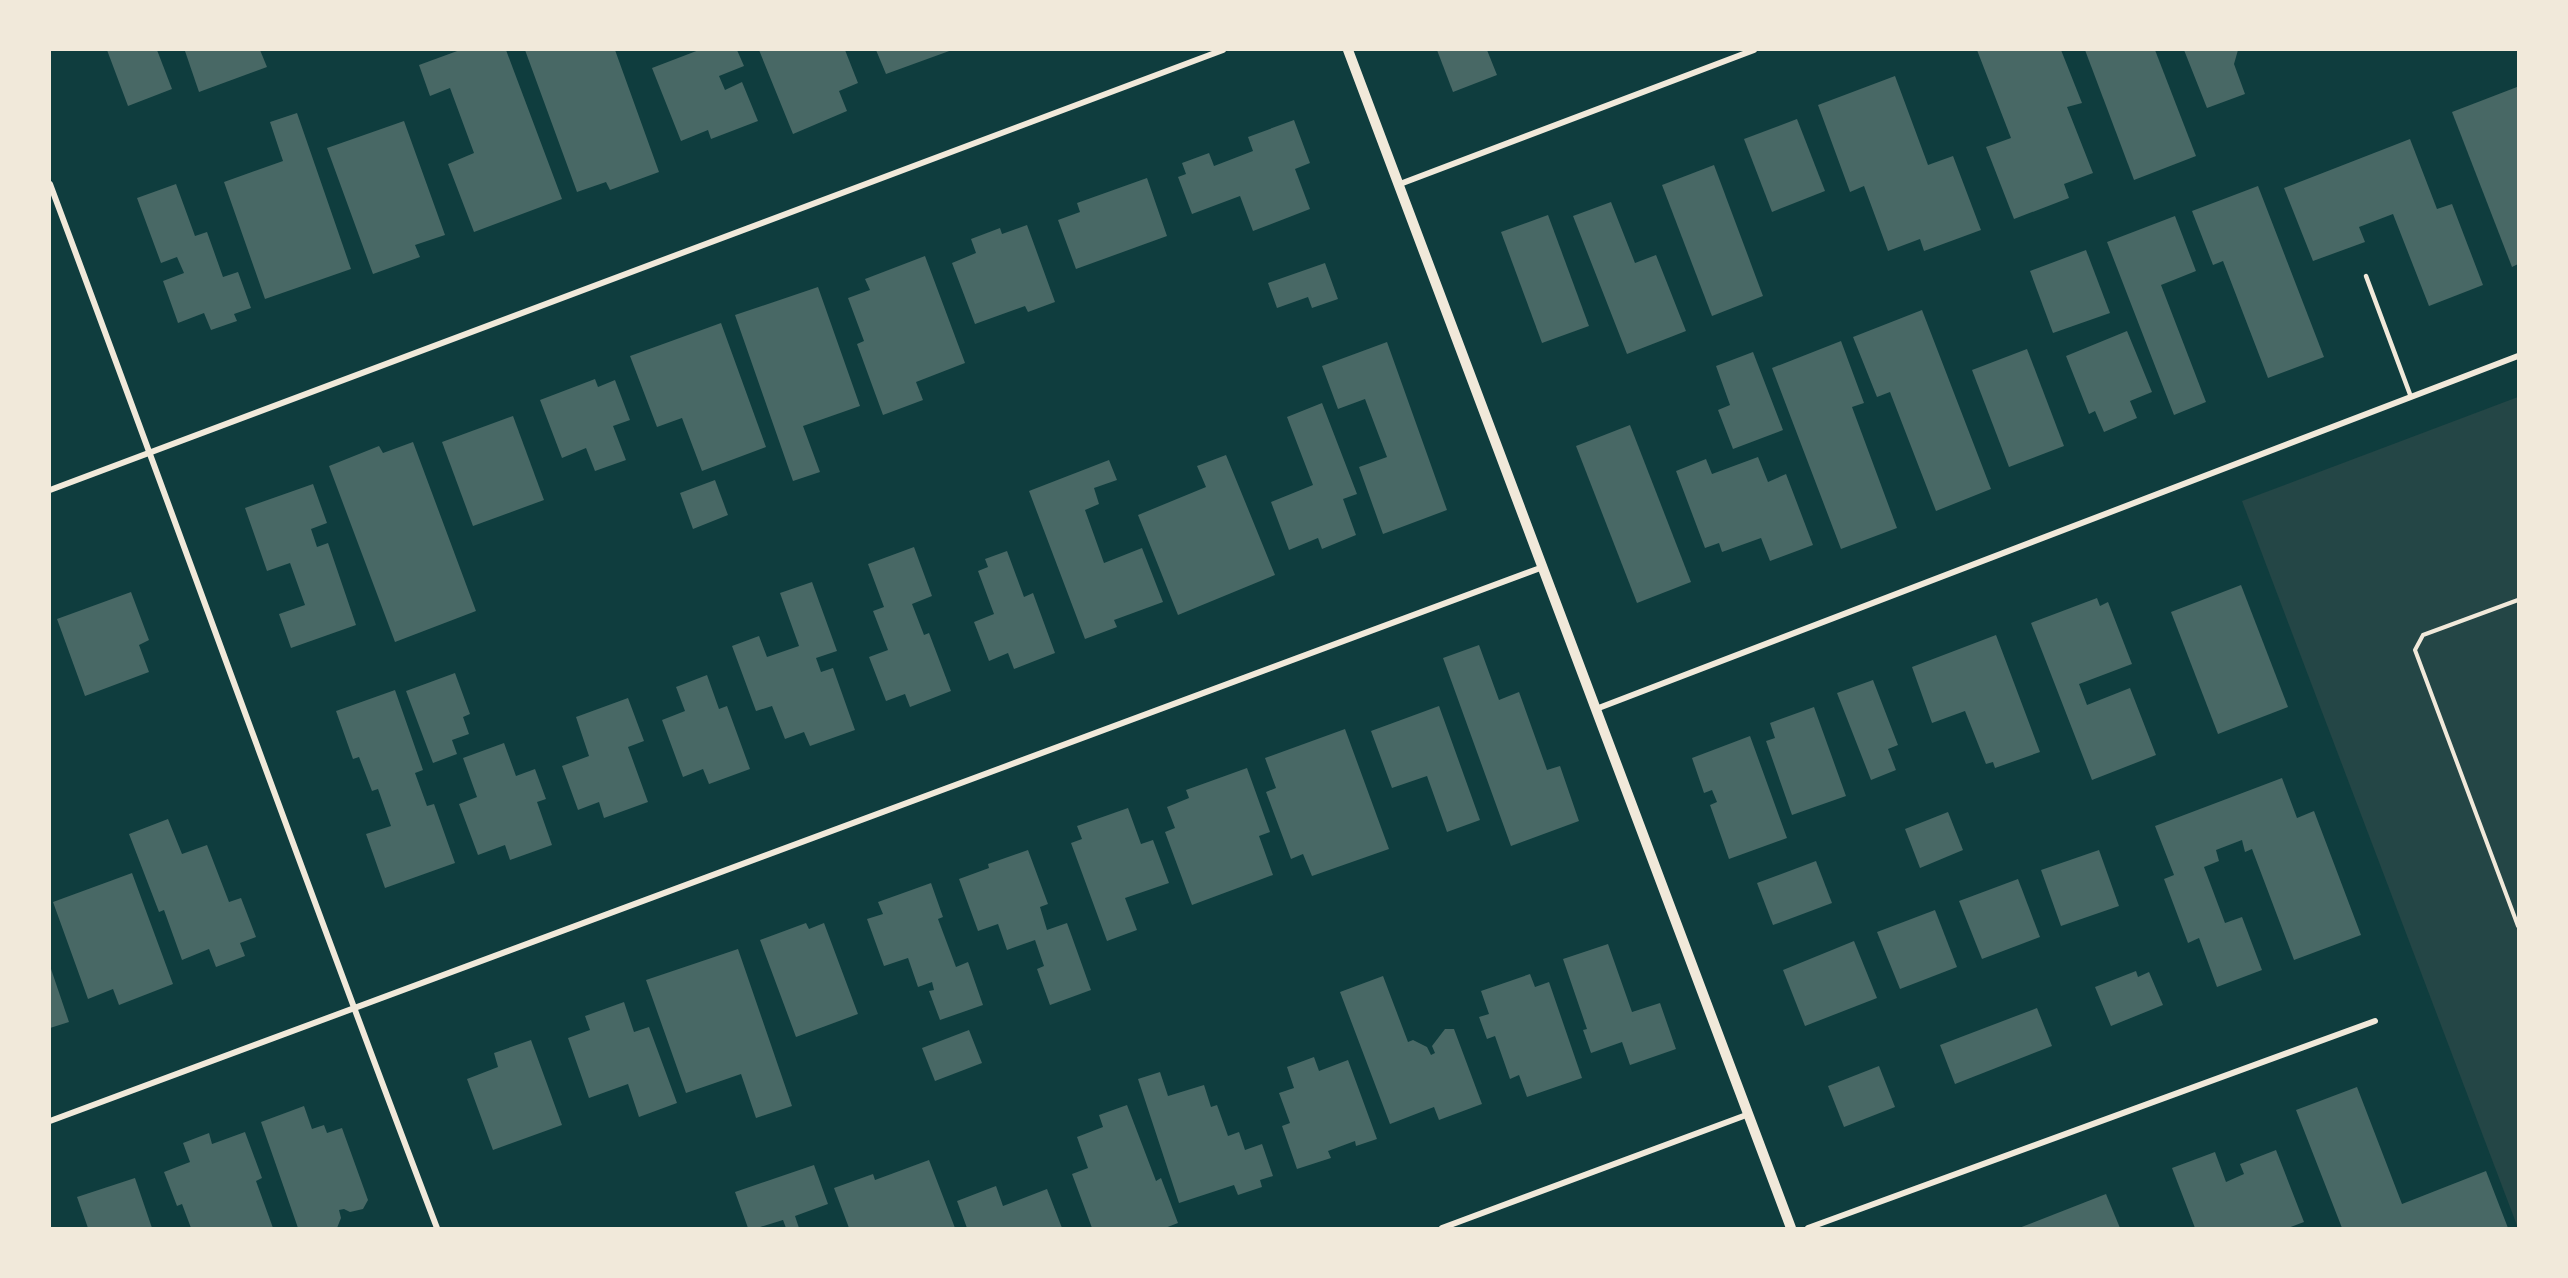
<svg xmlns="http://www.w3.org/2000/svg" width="2568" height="1278" font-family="Karla,sans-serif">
  <rect width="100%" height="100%" fill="#0f3d3e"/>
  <path fill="#244646" d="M2518 397V1228L2242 501Z"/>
  <g fill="#486865">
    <path d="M107 50H157L172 89 128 106Z"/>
    <path d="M190 50H260L267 67 199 92 185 51Z"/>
    <path d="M460 50H506L562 199 474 232 448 164 474 153 450 88 430 96 419 65Z"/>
    <path d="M525 50H615L659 172 610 190 606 182 577 192Z"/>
    <path d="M699 50H737L744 66 719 76 725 90 742 82 758 121 711 139 708 130 681 141 652 68Z"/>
    <path d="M759 50H845L858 83 839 91 847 111 793 134Z"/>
    <path d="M876 50H952L886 74Z"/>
    <path d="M1437 50H1487L1497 75 1453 92Z"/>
    <path d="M1977 50H2061L2082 103 2067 107 2093 173 2064 184 2069 198 2014 219 1986 147 2011 138Z"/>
    <path d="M2085 50H2155L2196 156 2134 180Z"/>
    <path d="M2184 50H2238L2234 64 2245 94 2207 108Z"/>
    <path d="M1895 76 1928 165 1953 156 1981 230 1924 251 1920 239 1888 251 1864 186 1850 192 1818 105Z"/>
    <path d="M2517 87 2518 264 2512 267 2452 112Z"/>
    <path d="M297 113 351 269 265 299 224 182 283 161 270 122Z"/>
    <path d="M1797 119 1825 191 1772 212 1744 139Z"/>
    <path d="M1294 120 1310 163 1295 169 1310 209 1253 231 1240 196 1192 214 1178 177 1186 174 1182 163 1209 153 1214 166 1253 151 1248 137Z"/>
    <path d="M404 121 445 235 415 245 420 257 373 274 327 148Z"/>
    <path d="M2410 139 2437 209 2452 204 2483 285 2429 306 2393 214 2359 227 2365 242 2313 261 2284 188Z"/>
    <path d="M1714 165 1763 296 1712 316 1662 185Z"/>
    <path d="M1147 178 1167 236 1076 269 1058 220 1080 212 1077 203Z"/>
    <path d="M176 184 195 236 207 232 223 277 238 272 251 308 234 314 237 321 211 330 204 313 178 323 163 281 184 273 177 257 161 263 137 198Z"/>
    <path d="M2258 186 2324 357 2268 378 2223 261 2213 265 2192 211Z"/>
    <path d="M1611 202 1635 263 1656 255 1686 331 1627 354 1573 216Z"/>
    <path d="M1548 215 1589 326 1542 343 1501 232Z"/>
    <path d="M2175 216 2196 271 2161 285 2206 402 2174 415 2107 242Z"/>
    <path d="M1027 225 1055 302 1028 312 1025 306 975 324 952 263 976 253 971 239 1000 228 1002 234Z"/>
    <path d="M2086 250 2110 313 2053 333 2030 271Z"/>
    <path d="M925 256 965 363 916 382 923 400 883 415 857 344 864 341 848 298 870 290 865 279Z"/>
    <path d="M1325 263 1338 299 1312 308 1308 297 1277 308 1268 283Z"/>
    <path d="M818 287 860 406 803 426 820 472 793 481 735 315Z"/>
    <path d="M1922 310 1991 489 1936 511 1890 392 1877 397 1853 337Z"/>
    <path d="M721 323 766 447 702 471 682 418 657 427 630 356Z"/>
    <path d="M2127 331 2152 392 2130 401 2137 418 2104 432 2095 411 2089 414 2066 356Z"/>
    <path d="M1841 341 1864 403 1852 407 1897 528 1841 549 1772 368Z"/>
    <path d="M1387 342 1447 510 1383 534 1359 467 1387 457 1365 399 1338 409 1322 366Z"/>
    <path d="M2027 349 2064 446 2009 467 1972 370Z"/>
    <path d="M1753 352 1783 430 1733 449 1718 410 1730 405 1716 366Z"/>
    <path d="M595 379 598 387 615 380 630 420 613 426 626 460 595 471 586 448 562 458 540 400Z"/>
    <path d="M1322 403 1357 494 1343 499 1356 535 1322 549 1318 538 1289 550 1271 502 1313 485 1287 417Z"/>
    <path d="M513 416 544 500 473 526 442 442Z"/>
    <path d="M1630 425 1691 582 1637 603 1576 446Z"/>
    <path d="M413 442 476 611 395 642 329 466 379 446 383 453Z"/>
    <path d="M1226 455 1275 575 1178 615 1138 515 1206 487 1197 466Z"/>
    <path d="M1758 457 1768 482 1786 474 1813 545 1770 561 1761 538 1722 552 1719 543 1705 548 1676 471 1706 459 1712 474Z"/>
    <path d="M1109 460 1117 480 1094 488 1099 504 1085 510 1104 563 1142 548 1163 602 1114 620 1117 627 1085 639 1029 491Z"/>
    <path d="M715 480 728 515 693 529 680 493Z"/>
    <path d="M313 484 327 523 311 529 317 547 328 543 356 625 291 648 279 614 305 605 290 563 267 571 245 508Z"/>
    <path d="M914 547 932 596 912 604 924 635 929 633 951 691 910 707 905 694 886 701 869 657 888 650 873 611 884 607 868 564Z"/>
    <path d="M1007 551 1024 597 1033 593 1055 653 1014 669 1008 653 989 661 974 622 994 614 978 571 988 567 985 559Z"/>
    <path d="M812 582 837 651 816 658 821 672 833 668 855 730 810 746 804 732 785 739 772 706 756 711 732 646 759 636 767 657 799 646 780 593Z"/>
    <path d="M2241 585 2288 707 2218 734 2171 612Z"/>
    <path d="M131 592 149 640 139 645 149 672 85 696 57 619Z"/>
    <path d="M2097 598 2100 606 2108 602 2132 664 2079 684 2087 705 2130 688 2156 755 2092 780 2031 623Z"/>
    <path d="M1996 635 2040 752 1995 768 1993 762 1986 764 1965 711 1932 723 1912 667Z"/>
    <path d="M1479 645 1499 700 1519 692 1547 770 1560 766 1579 821 1511 846 1443 658Z"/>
    <path d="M455 673 470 714 463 717 469 734 452 740 457 754 433 763 406 691Z"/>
    <path d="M707 675 719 709 727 706 750 769 709 784 703 769 683 777 662 720 685 711 676 687Z"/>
    <path d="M1873 680 1898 745 1888 749 1896 770 1871 780 1837 693Z"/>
    <path d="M395 690 423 770 415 773 427 806 434 804 455 863 385 888 366 834 391 826 378 789 372 791 359 757 353 759 336 711Z"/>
    <path d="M628 698 644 741 628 747 648 802 604 818 599 802 578 810 562 766 589 756 576 717Z"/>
    <path d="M1439 706 1480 820 1447 832 1427 776 1392 788 1371 731Z"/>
    <path d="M1814 707 1846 796 1792 815 1766 741 1775 738 1770 723Z"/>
    <path d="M1345 729 1389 849 1312 876 1303 854 1291 859 1266 792 1276 788 1265 758Z"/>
    <path d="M1750 736 1787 838 1729 859 1710 805 1717 802 1712 790 1704 793 1692 758Z"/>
    <path d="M504 743 516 776 535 769 546 799 537 802 552 845 510 860 505 845 478 855 459 804 477 797 463 758Z"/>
    <path d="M1247 768 1270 832 1259 836 1273 875 1192 905 1165 832 1175 828 1167 807 1189 798 1186 790Z"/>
    <path d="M2282 778 2297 818 2314 811 2361 935 2294 960 2252 849 2245 852 2242 840 2216 850 2219 861 2204 867 2225 923 2242 917 2262 970 2217 987 2199 938 2188 943 2164 879 2174 875 2155 826Z"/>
    <path d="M1128 808 1141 844 1153 840 1169 883 1125 898 1137 930 1107 941 1071 843 1082 839 1077 826Z"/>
    <path d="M1948 812 1963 850 1920 868 1905 829Z"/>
    <path d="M168 819 182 854 207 845 229 902 241 898 256 937 240 943 245 956 216 967 209 949 182 960 164 910 159 912 129 834Z"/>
    <path d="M1028 850 1048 904 1040 907 1047 930 1067 923 1091 990 1050 1005 1037 969 1044 966 1035 940 1007 950 998 924 978 931 959 879 989 868 988 864Z"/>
    <path d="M2099 850 2119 906 2061 926 2041 870Z"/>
    <path d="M1816 861 1832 903 1773 925 1757 883Z"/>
    <path d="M132 873 173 984 119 1005 113 989 88 999 53 902Z"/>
    <path d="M2018 879 2040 937 1982 959 1959 901Z"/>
    <path d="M931 883 943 917 938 919 956 967 968 962 983 1005 940 1020 929 991 934 990 932 982 918 987 908 958 884 966 867 919 883 914 878 902Z"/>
    <path d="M1935 910 1957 967 1900 989 1877 932Z"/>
    <path d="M806 923 809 929 824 923 858 1014 796 1037 760 940Z"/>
    <path d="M1854 941 1877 998 1805 1026 1783 970Z"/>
    <path d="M1608 944 1632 1012 1660 1003 1676 1049 1630 1065 1622 1042 1591 1053 1583 1030 1587 1029 1563 959Z"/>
    <path d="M738 949 792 1106 756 1118 741 1074 686 1093 646 980Z"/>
    <path d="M50 966 69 1022 50 1028Z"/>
    <path d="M2136 971 2138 977 2149 972 2163 1005 2111 1026 2095 987Z"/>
    <path d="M1530 974 1535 987 1549 982 1582 1078 1527 1097 1519 1075 1510 1079 1495 1036 1487 1039 1479 1017 1489 1014 1481 991Z"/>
    <path d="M1383 976 1408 1042 1413 1040 1427 1047 1431 1055 1435 1053 1432 1046 1445 1029H1454L1482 1104 1439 1120 1434 1107 1390 1124 1340 992Z"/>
    <path d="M624 1002 634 1032 649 1027 677 1103 639 1117 628 1084 589 1098 568 1038 590 1030 585 1016Z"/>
    <path d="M2037 1008 2052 1046 1955 1084 1940 1045Z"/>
    <path d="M969 1030 982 1063 935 1081 922 1048Z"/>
    <path d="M531 1040 562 1125 493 1150 467 1079 498 1067 494 1053Z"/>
    <path d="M1314 1057 1319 1071 1348 1060 1377 1139 1356 1146 1355 1141 1328 1151 1331 1158 1297 1169 1282 1126 1290 1123 1279 1093 1294 1088 1287 1067Z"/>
    <path d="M1879 1066 1895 1107 1844 1127 1828 1086Z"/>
    <path d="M1160 1072 1168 1096 1204 1085 1211 1107 1217 1105 1228 1136 1239 1132 1245 1150 1262 1144 1273 1176 1260 1180 1262 1187 1238 1195 1234 1185 1179 1203 1138 1079Z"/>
    <path d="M2357 1087 2402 1204 2486 1171 2508 1228H2342L2296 1110Z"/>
    <path d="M1127 1105 1156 1181 1161 1178 1178 1223 1165 1228H1092L1072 1174 1088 1168 1077 1137 1103 1127 1099 1115Z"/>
    <path d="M304 1106 312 1129 324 1125 327 1133 342 1128 368 1200 363 1209 350 1212 344 1209 339 1210 341 1218 337 1228H298L261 1122Z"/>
    <path d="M245 1132 262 1178 256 1181 273 1228H191L182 1204 177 1206 164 1172 190 1162 183 1143 209 1133 212 1144Z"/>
    <path d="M2276 1150 2304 1222 2288 1228H2195L2172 1168 2215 1152 2226 1182 2244 1174 2240 1164Z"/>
    <path d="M929 1160 955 1228H849L834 1188 873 1174 875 1180Z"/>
    <path d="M814 1165 828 1204 795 1216 799 1228H786L783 1220 757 1228H748L735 1192Z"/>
    <path d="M135 1178 152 1228H88L77 1197Z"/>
    <path d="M996 1186 1003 1206 1047 1189 1062 1228H967L957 1201Z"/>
    <path d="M2106 1194 2120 1228H2019Z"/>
  </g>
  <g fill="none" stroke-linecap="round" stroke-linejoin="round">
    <path stroke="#f1e9da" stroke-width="4" d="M2518 600 2423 635 2415 650 2518 926"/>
    <path stroke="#f1e9da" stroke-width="4.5" d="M2366 276 2411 397"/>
    <g stroke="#f1e9da" stroke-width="6">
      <path d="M50 184C180 532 305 882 437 1228"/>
      <path d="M1400 184 1754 50"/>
      <path d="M50 490 1223 50"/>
      <path d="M1596 709 2518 356"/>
      <path d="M50 1121 1543 567"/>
      <path d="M1442 1228 1749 1114"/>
      <path d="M1808 1228 2375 1021"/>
    </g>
    <path stroke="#f1e9da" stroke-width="10" d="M1348 50 1791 1228"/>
  </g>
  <rect width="2568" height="1278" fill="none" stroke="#f1e9da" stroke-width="102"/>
</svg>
